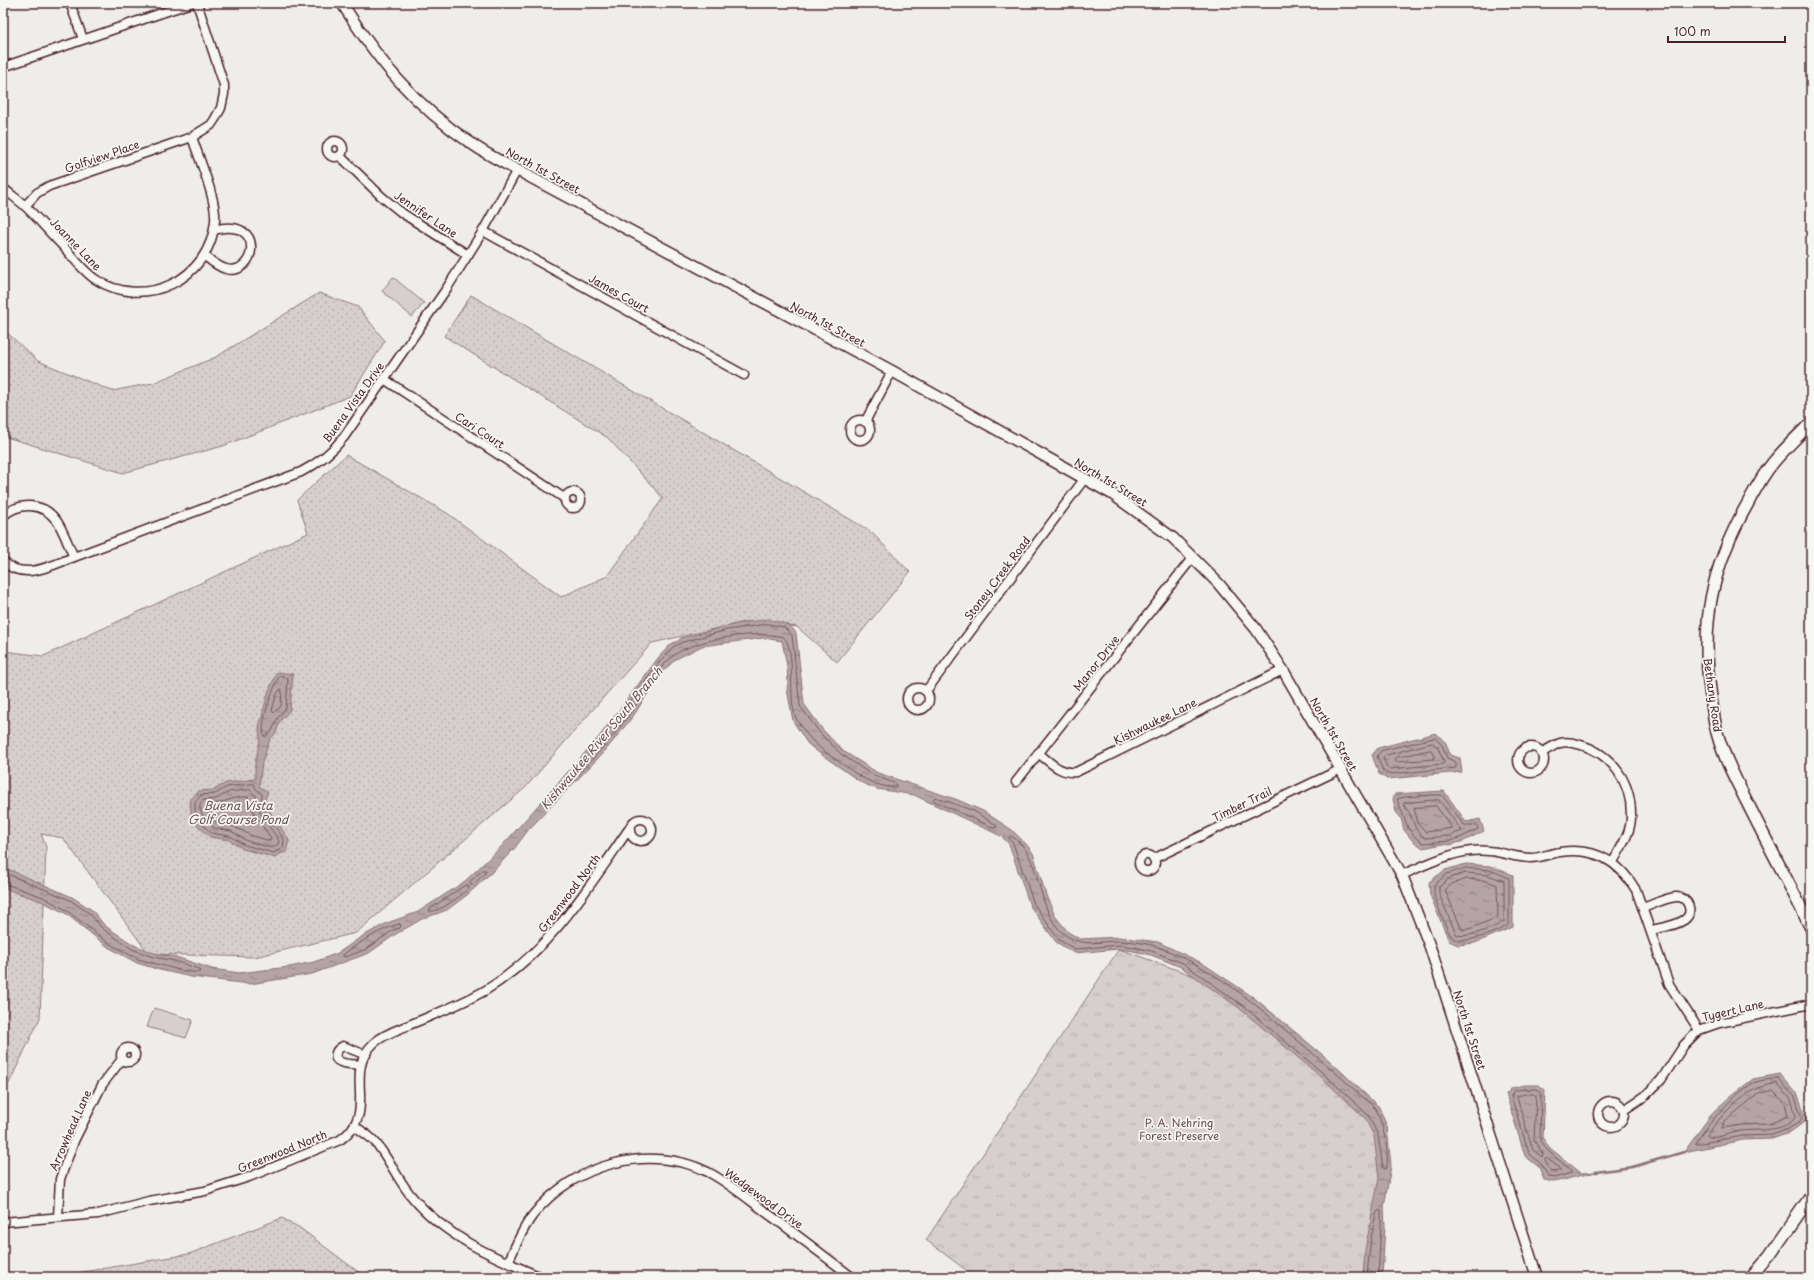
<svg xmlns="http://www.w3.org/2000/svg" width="1814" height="1280" font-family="'Playpen Sans',sans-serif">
  <defs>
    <pattern id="grass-dots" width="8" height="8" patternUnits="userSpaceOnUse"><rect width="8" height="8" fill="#d7cfce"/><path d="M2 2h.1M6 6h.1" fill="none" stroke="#bab1b1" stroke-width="1.8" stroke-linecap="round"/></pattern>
    <pattern id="park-tufts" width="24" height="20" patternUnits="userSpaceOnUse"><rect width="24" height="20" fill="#d7cfce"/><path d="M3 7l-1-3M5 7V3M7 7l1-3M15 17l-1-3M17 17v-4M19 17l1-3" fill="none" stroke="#bab1b1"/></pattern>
    <pattern id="water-ripples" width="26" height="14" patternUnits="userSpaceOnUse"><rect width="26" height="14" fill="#b4a4a5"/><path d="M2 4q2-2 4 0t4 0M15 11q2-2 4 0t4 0" fill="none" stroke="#948587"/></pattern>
  </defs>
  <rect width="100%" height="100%" fill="#efedea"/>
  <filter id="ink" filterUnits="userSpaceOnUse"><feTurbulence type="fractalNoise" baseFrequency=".025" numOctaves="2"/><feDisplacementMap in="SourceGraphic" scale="8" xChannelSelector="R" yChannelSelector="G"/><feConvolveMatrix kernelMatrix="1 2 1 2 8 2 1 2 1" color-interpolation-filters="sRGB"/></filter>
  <g filter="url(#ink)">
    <g fill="url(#grass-dots)" stroke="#90777c">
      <path d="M319 293 358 307 385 341 350 396 223 446 123 473 3 436V329L38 361 112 391 153 383 216 357Z"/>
      <path d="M471 295 870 531 910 572 837 662 797 627 749 621 652 643 609 691 525 788 356 933 255 957 149 954 63 838 41 834 46 847 40 1018 3 1096V651L44 656 308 533 297 500 346 455 447 513 561 597 607 576 663 498 608 438 444 336Z"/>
      <path d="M282 1218 300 1228 365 1277H3V1273L59 1276 189 1254Z"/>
    </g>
    <path fill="url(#park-tufts)" stroke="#90777c" d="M1119 949 1253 997 1346 1076 1387 1127 1381 1277H975L926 1240Z"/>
    <g fill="#d7cfce" stroke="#90777c">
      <path d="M393 277 424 303 412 317 382 291Z"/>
      <path d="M154 1008 193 1020 186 1038 147 1027Z"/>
    </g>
    <g fill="url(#water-ripples)" stroke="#8a6f74">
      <path d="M768 619C780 623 789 622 796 633L804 704 823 730 843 751 878 773 958 800 983 811 1012 830 1026 844 1033 853 1046 895 1055 916 1068 932 1080 939 1119 937 1158 942 1202 963 1253 997 1330 1061 1379 1107 1387 1127 1391 1166 1384 1207 1385 1226 1382 1277H1363L1365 1250 1379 1178 1374 1136 1365 1118 1321 1077 1239 1008 1181 967 1151 955 1133 951 1119 949 1074 953 1056 942 1030 906 1009 844 1001 836 914 795 877 789 862 783 815 750 807 743 793 721 787 689 788 682 787 666 782 641 763 638 702 646 676 659 660 674 634 715 605 751 529 829 514 849 491 873 467 895 447 910 422 919 396 934 369 953 312 974 250 984 191 977 160 970 137 963 108 947 65 913 41 901 17 893 3 887V867L72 897 92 910 105 926 134 945 154 953 176 957 212 969 239 973 289 967 314 962 338 953 361 937 387 923 418 912 464 882 501 847 599 737 658 658 671 644 678 641 681 638 737 624Z"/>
      <path d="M277 672 293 674 290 710 280 721 276 733 270 739 262 763 259 786 268 792 265 799 269 810 289 840 286 852 280 854 276 858 243 849 229 840 210 837 198 826 191 812 190 800 199 791 214 790 226 783 255 779V763L260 740 259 727 268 693Z"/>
      <path d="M1436 733 1446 743 1450 755 1460 758 1462 772 1387 779 1379 774 1372 755 1378 748Z"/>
      <path d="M1444 791 1466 822 1480 819 1484 831 1464 841 1450 845 1443 844 1423 848 1412 840 1404 830 1401 818 1396 812 1393 799 1395 794Z"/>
      <path d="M1466 864 1490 866 1513 875V927L1475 943 1458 945 1449 941 1430 895 1429 882 1445 870Z"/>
      <path d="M1780 1074 1798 1095 1807 1120 1789 1133 1772 1139 1743 1140 1684 1152 1713 1112 1732 1095 1753 1079Z"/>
      <path d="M1525 1085H1539L1545 1090 1543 1139 1550 1148 1581 1173 1596 1172 1554 1182 1544 1180 1539 1167 1525 1156 1506 1094 1512 1088Z"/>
    </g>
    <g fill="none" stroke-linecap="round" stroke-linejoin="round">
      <g stroke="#74545c" stroke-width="1">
        <path d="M768 624 784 627 792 635 800 706 820 733 841 754 869 773 896 784V787C878 788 861 778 847 767 824 752 811 743 797 720 786 702 798 648 783 637 756 630 694 639 673 656 654 672 645 693 631 712 610 742 584 768 559 794L554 795V792L602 740 661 660 673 647 683 642 727 630Z"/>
        <path d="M281 676 288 679 286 708 277 719 272 731 265 737C258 726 273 689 279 677Z"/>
        <path d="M281 689 282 691 281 706 274 713 272 711 276 696Z"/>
        <path d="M1435 738 1442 745 1447 758 1456 762V768L1389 774 1383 771 1377 756 1381 751Z"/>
        <path d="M1433 743 1438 748 1444 762 1443 764 1390 769 1387 767 1383 758 1384 756Z"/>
        <path d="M1431 750 1435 756 1433 759 1397 762 1395 761 1396 758Z"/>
        <path d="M254 784 256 789 262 794C259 810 276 826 284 840L283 848 274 853 245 845 230 836 211 833 201 823 195 811V802L201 795 215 794 227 787Z"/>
        <path d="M250 790 256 796C256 813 271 827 279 841L278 844 272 848 247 841 231 831 214 828 205 820 200 810V804L203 800 216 799 229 792Z"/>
        <path d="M1433 795H1442L1464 825H1477L1478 829 1462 837 1450 841 1423 843 1415 837 1408 828 1397 799 1405 797Z"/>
        <path d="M248 797 256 817 271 838 270 841 250 835 233 826 217 823 210 817 206 808 207 806C223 804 231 796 248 797Z"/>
        <path d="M935 797 974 811 996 825 997 827 994 828 938 803 933 800Z"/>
        <path d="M1439 800 1462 831 1449 836 1425 838C1414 830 1415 825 1410 814 1408 810 1404 808 1404 803Z"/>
        <path d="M1436 806 1452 828 1426 832 1418 823 1414 808Z"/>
        <path d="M1011 836C1044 854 1034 910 1064 934 1083 948 1099 941 1119 941 1132 941 1146 943 1158 947 1220 969 1267 1015 1316 1056 1331 1068 1345 1081 1359 1094 1364 1098 1371 1103 1375 1108 1382 1119 1391 1157 1386 1169L1383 1168 1378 1135 1368 1115 1324 1074 1242 1005 1183 963 1152 951 1134 947 1119 945 1075 949 1059 940 1034 904 1013 843 1009 838Z"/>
        <path d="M1466 868 1490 870 1509 878V924C1502 931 1460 947 1452 937 1448 934 1435 900 1434 894 1434 891 1434 888 1434 885L1447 874Z"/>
        <path d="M483 870H486L485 873 475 883 471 884 470 882Z"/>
        <path d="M3 872 70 900 89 913 103 929 132 949 153 957 175 961 199 969 200 972H187L138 959 110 944 66 910 43 897 3 883"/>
        <path d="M1467 873 1488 875 1504 881V921C1497 927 1464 940 1456 934L1439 894V887L1450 878Z"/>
        <path d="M1467 879 1487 881 1497 885 1498 917 1472 928 1462 930 1445 890 1452 884Z"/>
        <path d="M468 885 469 888C461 896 439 913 429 911L430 909 462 887Z"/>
        <path d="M399 924 401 925 400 928 393 930 367 949 345 957 343 956 344 954C360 942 379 930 399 924Z"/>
        <path d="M1778 1079 1795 1097 1802 1118 1798 1123 1788 1129 1772 1135 1742 1136 1696 1144V1142C1711 1121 1730 1097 1753 1083 1760 1080 1771 1079 1778 1079Z"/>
        <path d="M1777 1084 1791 1099 1796 1116C1787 1133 1756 1129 1741 1131 1731 1132 1718 1139 1708 1137L1707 1135C1723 1113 1748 1084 1777 1084Z"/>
        <path d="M1525 1089H1537L1541 1092 1540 1141 1548 1151 1571 1170V1173L1554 1178 1548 1176 1542 1165 1529 1153 1511 1096 1514 1091Z"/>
        <path d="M1773 1091 1785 1103 1788 1116 1769 1124 1742 1125 1722 1128 1724 1122 1759 1093Z"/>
        <path d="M1526 1094H1534L1536 1096 1534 1140 1543 1154 1542 1157 1533 1150 1517 1098 1518 1096Z"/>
        <path d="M1546 1158 1560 1168V1171L1551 1172 1545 1160Z"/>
        <path d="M1367 1277C1368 1265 1372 1216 1379 1210L1381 1211V1226L1378 1277"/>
      </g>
      <path stroke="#8a6f74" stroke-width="2.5" d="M1596 1172 1632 1167 1684 1152"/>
      <defs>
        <g id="minor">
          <path d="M70 3 83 39"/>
          <path d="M3 67 191 3"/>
          <circle cx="335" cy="149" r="8"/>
          <path d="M340 156 381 196 402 213 468 255"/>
          <path d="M3 188C10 194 17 199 24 205 37 217 49 232 62 245 72 256 83 271 95 279 144 311 210 280 215 221 217 200 199 159 192 137"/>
          <path d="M25 206 37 193 49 186 192 137 211 125 215 119 221 108 224 94V85L197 3"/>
          <path d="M483 231 744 375"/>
          <path d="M205 256C211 261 218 267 226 269 256 277 267 216 214 230"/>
          <path d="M384 379 564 498"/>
          <circle cx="860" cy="430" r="10"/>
          <path d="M865 422 892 371"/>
          <circle cx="573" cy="500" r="8"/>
          <path d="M3 516C18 502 43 502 56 520 62 527 69 547 74 557 52 565 23 582 3 561"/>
          <path d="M74 557 301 472C319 463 332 452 344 437L447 288 483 231 517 170"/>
          <circle cx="918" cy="699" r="11"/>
          <path d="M926 691 1085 478"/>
          <circle cx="1531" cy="760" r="13"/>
          <path d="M1038 753C1050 762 1060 774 1076 772L1283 670"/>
          <path d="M1541 753C1547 750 1554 745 1560 743 1567 741 1575 743 1581 745 1612 754 1631 782 1631 814 1632 832 1621 847 1613 862"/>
          <path d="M1016 782 1193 557"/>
          <circle cx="641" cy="830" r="11"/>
          <circle cx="1147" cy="863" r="8"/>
          <path d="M1153 859 1341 769"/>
          <path d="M1402 875C1429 863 1458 848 1489 851 1503 852 1516 858 1531 858 1541 858 1550 853 1560 852 1595 847 1619 861 1636 890L1669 984 1699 1030"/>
          <path d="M1643 908C1654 904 1665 898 1676 897 1688 896 1695 913 1684 920 1675 926 1661 928 1651 930"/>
          <circle cx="128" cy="1055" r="7"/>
          <path d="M361 1065C353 1064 332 1065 336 1053 337 1049 340 1048 343 1046L366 1055"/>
          <circle cx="1611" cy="1114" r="13"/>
          <path d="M1624 1110 1645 1096 1661 1080 1684 1045 1699 1030 1719 1023 1811 1004"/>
          <path d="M354 1126C362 1131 370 1136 376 1143 390 1160 398 1181 413 1198 447 1238 494 1257 541 1277"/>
          <path d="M58 1217 60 1179 74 1141 102 1085 122 1059"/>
          <path d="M3 1222 98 1214 149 1201 205 1191 249 1177 340 1140C381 1111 341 1074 374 1043 384 1034 397 1030 409 1025 435 1014 462 1004 486 990 549 952 588 888 629 829"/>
          <path d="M508 1263C515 1247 522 1229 533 1215 573 1164 649 1143 708 1172 729 1183 748 1199 767 1213 796 1234 824 1256 852 1277"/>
        </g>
        <path id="tertiary" d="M342 3C378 61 414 105 472 144 486 154 502 162 517 170L892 371 1112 494 1173 538 1218 583 1256 629 1283 670 1402 875 1430 947 1537 1277"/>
        <g id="secondary">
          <path d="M1811 423C1798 436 1783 450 1772 464 1762 476 1755 490 1748 503 1711 568 1700 623 1711 697 1713 710 1714 723 1718 736 1725 761 1739 786 1751 810 1771 850 1792 889 1811 928"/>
          <path d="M1751 1277 1770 1255 1811 1196"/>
        </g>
      </defs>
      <use href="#minor" stroke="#4a1f2b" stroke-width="11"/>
      <use href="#tertiary" stroke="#4a1f2b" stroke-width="13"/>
      <use href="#secondary" stroke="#4a1f2b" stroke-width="14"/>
      <use href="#minor" stroke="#f6f6f2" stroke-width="8"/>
      <use href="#tertiary" stroke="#f6f6f2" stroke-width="10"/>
      <use href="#secondary" stroke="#f6f6f2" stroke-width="11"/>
    </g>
  </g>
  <g text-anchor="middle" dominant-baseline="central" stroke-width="3.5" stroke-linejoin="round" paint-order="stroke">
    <g font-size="11" fill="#4a1f2b" stroke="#f6f6f2">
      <text transform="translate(102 156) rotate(-19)">Golfview Place</text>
      <text transform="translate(543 170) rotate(29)">North 1st Street</text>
      <text transform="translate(426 214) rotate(34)">Jennifer Lane</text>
      <text transform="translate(76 244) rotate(46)">Joanne Lane</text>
      <text transform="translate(619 293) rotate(29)">James Court</text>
      <text transform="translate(828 324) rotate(28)">North 1st Street</text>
      <text transform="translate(353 402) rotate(-54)">Buena Vista Drive</text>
      <text transform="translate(480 430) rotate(33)">Cari Court</text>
      <text transform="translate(1111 482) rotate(31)">North 1st Street</text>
      <text transform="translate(997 578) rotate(-53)">Stoney Creek Road</text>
      <text transform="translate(1096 663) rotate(-52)">Manor Drive</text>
      <text transform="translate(1713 695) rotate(82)">Bethany Road</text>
      <text transform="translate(1155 721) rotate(-26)">Kishwaukee Lane</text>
      <text transform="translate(1334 734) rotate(60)">North 1st Street</text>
      <text transform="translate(1242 804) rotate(-26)">Timber Trail</text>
      <text transform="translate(569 893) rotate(-53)">Greenwood North</text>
      <text transform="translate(1733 1010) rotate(-13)">Tygert Lane</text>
      <text transform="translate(1470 1030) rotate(72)">North 1st Street</text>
      <text transform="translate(70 1130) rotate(-66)">Arrowhead Lane</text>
      <text transform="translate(282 1151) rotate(-22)">Greenwood North</text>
      <text transform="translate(764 1198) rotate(36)">Wedgewood Drive</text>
    </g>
    <g font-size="11" fill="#6d4b54" stroke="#f6f6f2">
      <text x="1179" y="1122">P. A. Nehring<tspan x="1179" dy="13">Forest Preserve</tspan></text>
    </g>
    <g font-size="12" font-style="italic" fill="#6f4e56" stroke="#f6f6f2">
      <text transform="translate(601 738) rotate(-50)">Kishwaukee River South Branch</text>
      <text x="238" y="805">Buena Vista<tspan x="238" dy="14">Golf Course Pond</tspan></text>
    </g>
  </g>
  <rect width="1814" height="1280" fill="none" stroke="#f6f6f2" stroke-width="16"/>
  <rect x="8" y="8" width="1798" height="1264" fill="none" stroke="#4a1f2b" stroke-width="1.5" filter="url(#ink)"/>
  <path d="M1668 36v6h117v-6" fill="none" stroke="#4a1f2b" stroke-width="2"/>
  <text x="1674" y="36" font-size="12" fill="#4a1f2b" stroke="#f6f6f2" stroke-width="3" paint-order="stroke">100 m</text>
</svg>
